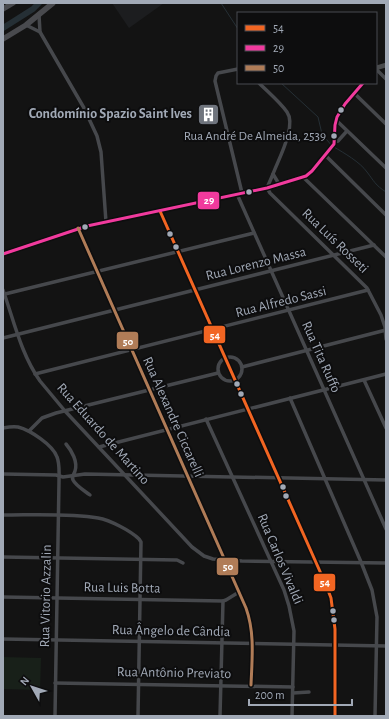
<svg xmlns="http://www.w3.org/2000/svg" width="389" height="719" font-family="'Alegreya Sans',sans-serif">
  <rect width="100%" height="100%" fill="#131313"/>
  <path fill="#1c1d1f" d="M112 3H164L129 28Z"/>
  <path fill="#182019" d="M3 657 41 658 40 690 3 689Z"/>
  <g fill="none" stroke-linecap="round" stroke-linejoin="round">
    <g stroke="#252f35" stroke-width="1">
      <path d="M221 3 238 29"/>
      <path d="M281 83 318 117 322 134 332 146"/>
      <path d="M334 147C344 153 360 162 367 172 374 181 375 185 386 192"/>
    </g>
    <path stroke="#252f35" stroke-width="6" d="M3 28 33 9 39 3"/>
    <g stroke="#46484c" stroke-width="3.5">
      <path d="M39 15 40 32 84 108 97 136 101 152 106 222"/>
      <path d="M26 25 40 32"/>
      <path d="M238 69 218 73 216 76 215 81 242 193"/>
      <path d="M376 69 386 79"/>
      <path d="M259 83C268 92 280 102 287 112 297 126 278 160 273 174"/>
      <path d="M354 93 386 124"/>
      <path d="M336 120 386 168"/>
      <path d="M334 142 338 141 347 131"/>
      <path d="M325 155 386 215"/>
      <path d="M303 177 386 257"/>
      <path d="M279 184 273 174 267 188 270 193 367 288 381 315 385 327 386 339"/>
      <path d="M237 194 386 529"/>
      <path d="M160 211 326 585 331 598 335 629V716"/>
      <path d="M78 228 246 608C255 633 252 659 251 685"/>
      <path d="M3 290C14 321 21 354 40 381L65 411 192 547 204 556 213 559 242 561 386 563"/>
      <path d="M5 294 254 233"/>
      <path d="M3 338 374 245"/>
      <circle cx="230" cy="369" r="12"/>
      <path d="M242 367 386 330"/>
      <path d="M35 374 368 290"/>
      <path d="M364 380 386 428"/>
      <path d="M290 398 361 562 372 590 377 617 375 716"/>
      <path d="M206 419 284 590 289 606 294 631 292 716"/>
      <path d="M3 428C8 427 13 426 18 427 30 430 53 445 57 457 60 464 59 474 59 482L55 716"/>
      <path d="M29 431 42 418 56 413 218 373"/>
      <path d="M66 444C72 451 78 462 75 471 74 475 71 476 73 480 76 486 85 491 90 495"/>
      <path d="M99 447 386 374"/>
      <path d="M3 474 56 475 63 477 85 474 386 480"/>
      <path d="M3 515C33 515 69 513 98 518 110 520 131 531 139 539L141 542 138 716"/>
      <path d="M3 557 177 560 183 563"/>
      <path d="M3 597 223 601 226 600 239 592"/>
      <path d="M3 639 386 646"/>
      <path d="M55 683 293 687"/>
      <path d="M293 693 309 692"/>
      <path d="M220 716 223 601"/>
    </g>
    <g stroke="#494b4d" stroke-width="4.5">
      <path d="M376 68 386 65"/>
      <path d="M3 254 87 226 267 188 306 176 312 171 334 144 335 125 337 117 345 104 363 83"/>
    </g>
    <g stroke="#494a4e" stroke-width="5.5">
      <path d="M3 9 13 3"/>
      <path d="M3 39 26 25 53 3"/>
    </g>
    <defs>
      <path id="bus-1" d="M160 211 326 585 331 598 335 629V716"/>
      <path id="bus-2" d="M3 254 87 226 267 188 306 176 312 171 334 144 335 125 337 117 345 104 363 83"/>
      <path id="bus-3" d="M78 228 246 608C255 633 252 659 251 685"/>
    </defs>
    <use href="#bus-1" stroke="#0d0d0e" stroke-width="6"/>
    <use href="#bus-2" stroke="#0d0d0e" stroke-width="6"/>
    <use href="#bus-3" stroke="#0d0d0e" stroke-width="6"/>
    <use href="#bus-1" stroke="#f26522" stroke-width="3"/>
    <use href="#bus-2" stroke="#f13a9d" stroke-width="3"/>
    <use href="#bus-3" stroke="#b07c57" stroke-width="3"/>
  </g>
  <defs>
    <symbol id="building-square" viewBox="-11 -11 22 22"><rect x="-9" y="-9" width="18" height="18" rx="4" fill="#6f747d" stroke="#0d0d0e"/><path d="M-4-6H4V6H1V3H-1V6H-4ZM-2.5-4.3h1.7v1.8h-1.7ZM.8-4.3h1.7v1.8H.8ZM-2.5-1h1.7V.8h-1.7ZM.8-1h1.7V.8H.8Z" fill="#fff"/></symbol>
  </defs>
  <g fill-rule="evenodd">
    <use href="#building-square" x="196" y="102" width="25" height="25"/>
  </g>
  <g fill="#a1a9b6" stroke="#0d0d0e" stroke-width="1.5">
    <circle cx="341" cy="110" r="3.5"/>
    <circle cx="334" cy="136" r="3.5"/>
    <circle cx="249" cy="192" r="3.5"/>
    <circle cx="85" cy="227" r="3.5"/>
    <circle cx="170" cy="234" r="3.5"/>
    <circle cx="176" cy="247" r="3.5"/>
    <circle cx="237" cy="384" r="3.5"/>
    <circle cx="241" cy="394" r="3.5"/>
    <circle cx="283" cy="487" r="3.5"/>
    <circle cx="286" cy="496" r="3.5"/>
    <circle cx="333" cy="611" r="3.5"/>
    <circle cx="334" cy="620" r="3.5"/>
  </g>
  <g text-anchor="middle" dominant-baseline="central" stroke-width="4" stroke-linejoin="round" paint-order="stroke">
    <g font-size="13" fill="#a1a9b6" stroke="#0d0d0e" text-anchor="end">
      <text x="326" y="136">Rua André De Almeida, 2539</text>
    </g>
    <g font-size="14" font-weight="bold" fill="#a1a9b6" stroke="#0d0d0e" text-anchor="end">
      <text x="192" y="114">Condomínio Spazio Saint Ives</text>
    </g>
    <g font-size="14" fill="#a1a9b6" stroke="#0d0d0e">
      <text transform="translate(335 241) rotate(44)">Rua Luís Rosseti</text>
      <text transform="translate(256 264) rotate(-14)">Rua Lorenzo Massa</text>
      <text transform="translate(281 302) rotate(-14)">Rua Alfredo Sassi</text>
      <text transform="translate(321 357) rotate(66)">Rua Tita Ruffo</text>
      <text transform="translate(173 417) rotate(66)">Rua Alexandre Ciccarelli</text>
      <text transform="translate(103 434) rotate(48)">Rua Eduardo de Martino</text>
      <text transform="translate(280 559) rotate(67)">Rua Carlos Vivaldi</text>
      <text transform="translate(122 588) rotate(1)">Rua Luis Botta</text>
      <text transform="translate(46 596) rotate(-89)">Rua Vitorio Azzalin</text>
      <text transform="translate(171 631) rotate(1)">Rua Ângelo de Cândia</text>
      <text transform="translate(174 673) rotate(1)">Rua Antônio Previato</text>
    </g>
  </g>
  <g stroke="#0d0d0e" stroke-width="1.5">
    <rect x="197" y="191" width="23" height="19" rx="4" fill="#f13a9d"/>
    <rect x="203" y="325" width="23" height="19" rx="4" fill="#f26522"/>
    <rect x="116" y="331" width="23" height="19" rx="4" fill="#b07c57"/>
    <rect x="216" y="557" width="23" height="19" rx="4" fill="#b07c57"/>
    <rect x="313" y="573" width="23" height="19" rx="4" fill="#f26522"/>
  </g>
  <g font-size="11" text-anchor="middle" font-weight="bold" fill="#fff">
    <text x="209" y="204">29</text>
    <text x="215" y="339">54</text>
    <text x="128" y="345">50</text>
    <text x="228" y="570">50</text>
    <text x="325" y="586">54</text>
  </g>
  <rect width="389" height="719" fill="none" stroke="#a1a9b6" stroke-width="8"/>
  <rect x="237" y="12" width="140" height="72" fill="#0d0d0e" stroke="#484b51"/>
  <rect x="245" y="25" width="20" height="6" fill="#f26522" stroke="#484b51"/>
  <text x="273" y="32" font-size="12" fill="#a1a9b6">54</text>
  <rect x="245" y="45" width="20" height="6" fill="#f13a9d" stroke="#484b51"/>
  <text x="273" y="52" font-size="12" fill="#a1a9b6">29</text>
  <rect x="245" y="65" width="20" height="6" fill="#b07c57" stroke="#484b51"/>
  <text x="273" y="72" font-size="12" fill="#a1a9b6">50</text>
  <g transform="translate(32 687) rotate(309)" stroke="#0d0d0e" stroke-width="3" paint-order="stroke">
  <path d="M0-3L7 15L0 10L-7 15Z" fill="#a1a9b6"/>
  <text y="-6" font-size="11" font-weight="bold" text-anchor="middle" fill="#a1a9b6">N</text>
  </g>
  <path d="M249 699v6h103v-6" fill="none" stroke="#a1a9b6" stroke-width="2"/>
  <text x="255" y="699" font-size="12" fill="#a1a9b6" stroke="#0d0d0e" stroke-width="3" paint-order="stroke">200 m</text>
</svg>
